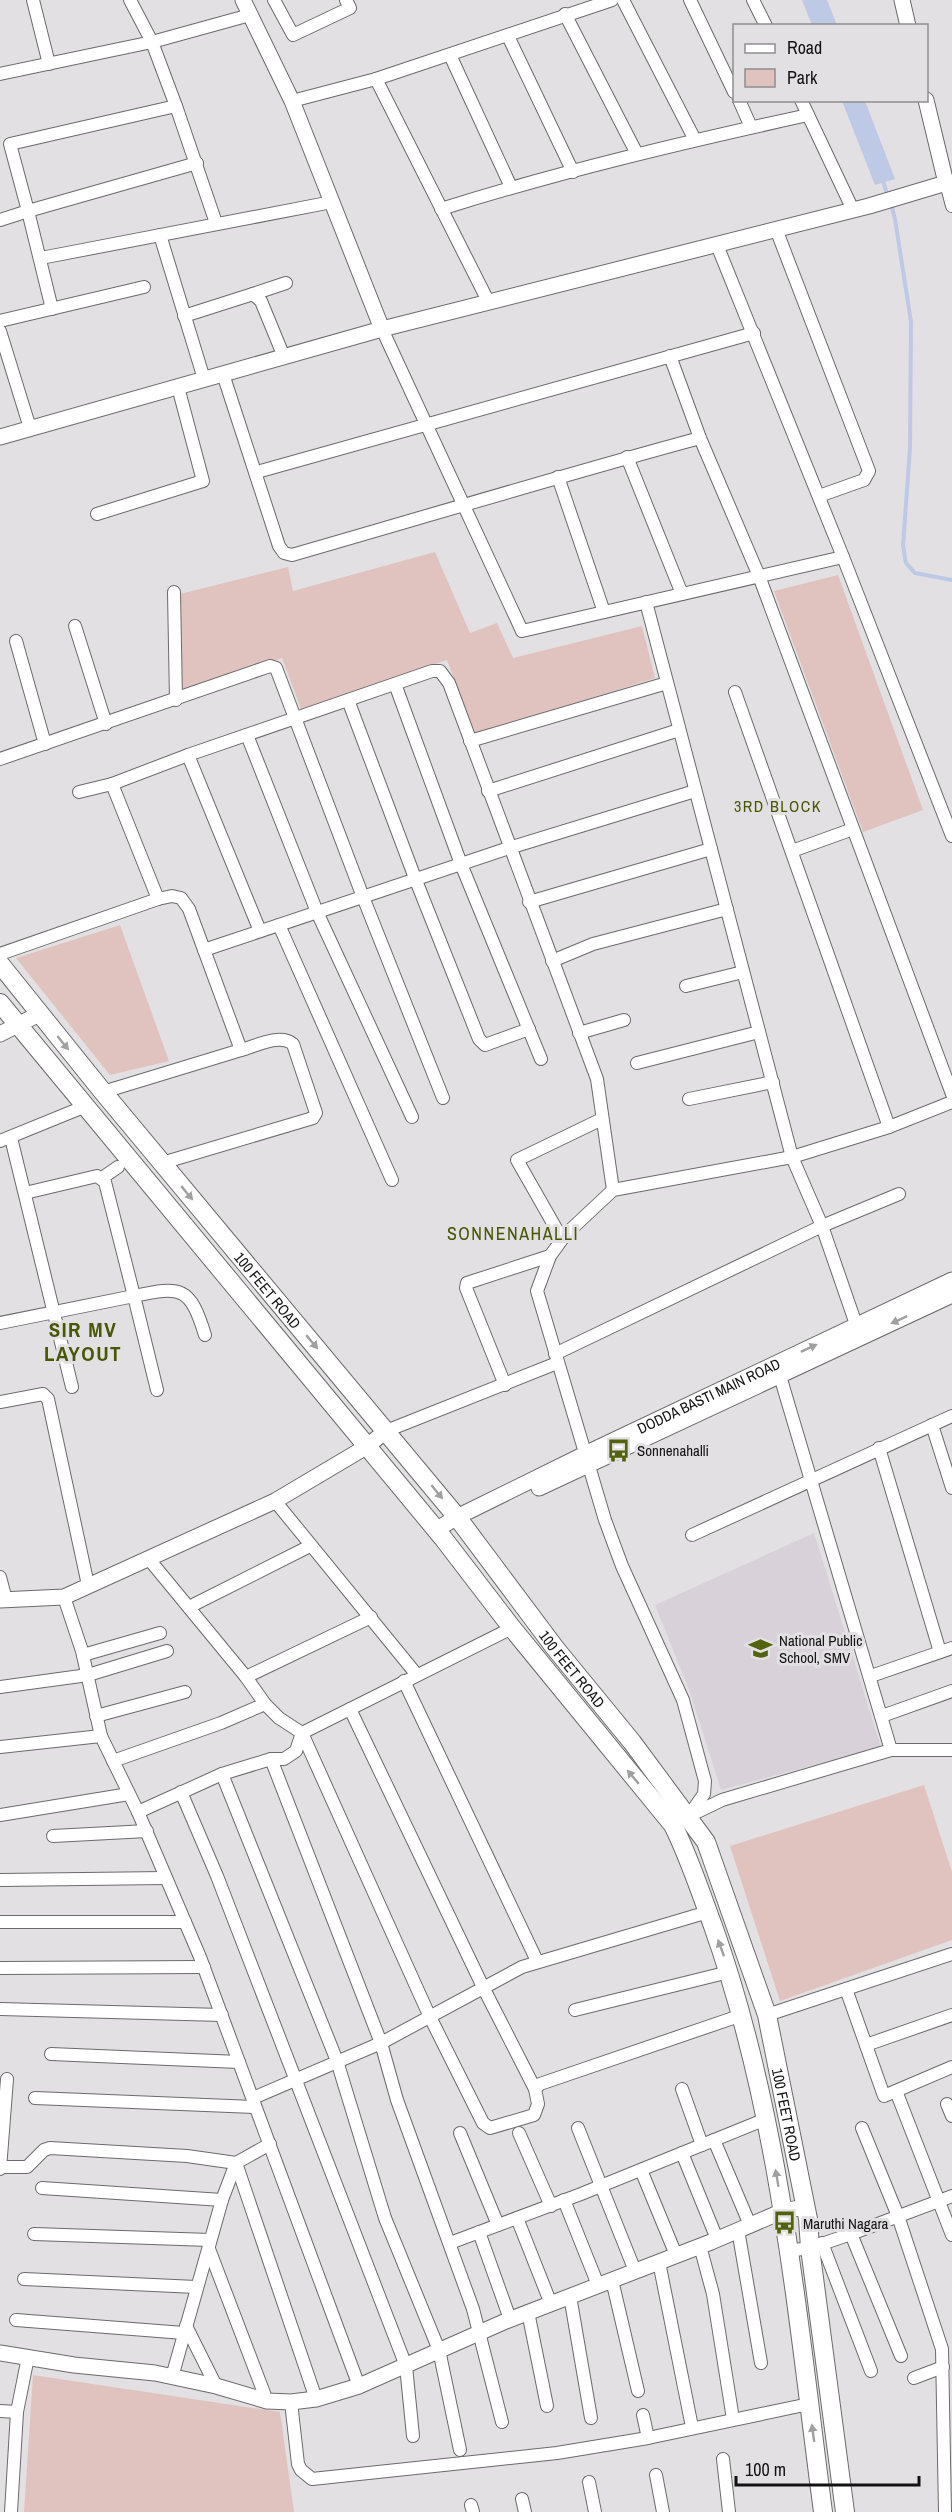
<svg xmlns="http://www.w3.org/2000/svg" width="952" height="2512" font-family="'Archivo Narrow',sans-serif">
  <rect width="100%" height="100%" fill="#e2e0e2"/>
  <path fill="#d9d1d9" d="M814 1533 881 1747 721 1790 690 1692 655 1605Z"/>
  <g fill="#e0c3bf">
    <path d="M435 552 470 633 497 623 513 658 642 626 655 678 476 735 447 660 301 709 282 658 181 694 180 594 288 567 293 591Z"/>
    <path d="M838 575 923 810 863 832 774 591Z"/>
    <path d="M120 925 169 1061 110 1075 16 958Z"/>
    <path d="M924 1785 952 1872V1940L780 2001 730 1846Z"/>
    <path d="M33 2375 280 2412 294 2512H24Z"/>
  </g>
  <g fill="#bdc9e5">
    <path d="M802 0H827L837 25H812Z"/>
    <path d="M842 101H865L895 179 875 185Z"/>
  </g>
  <g fill="none" stroke-linecap="round" stroke-linejoin="round">
    <g stroke="#bdc9e5" stroke-width="4">
      <path d="M882 178 888 197"/>
      <path d="M891 204 895 219 911 322 910 448 903 546 906 563 915 573 952 580"/>
    </g>
    <defs>
      <g id="minor">
        <path d="M33 0 49 64"/>
        <path d="M274 0 293 35 350 8 346 0"/>
        <path d="M623 0 695 140"/>
        <path d="M690 0 734 92"/>
        <path d="M753 0 766 26"/>
        <path d="M565 14 637 154"/>
        <path d="M508 36 573 172"/>
        <path d="M450 55 511 187"/>
        <path d="M0 74 152 42 130 0"/>
        <path d="M376 79 489 303"/>
        <path d="M739 100 751 127"/>
        <path d="M801 100 853 210"/>
        <path d="M292 101 376 79 612 0"/>
        <path d="M176 106 216 223"/>
        <path d="M952 181 946 183 952 206"/>
        <path d="M441 209C562 171 685 142 808 115"/>
        <path d="M0 220 28 211 10 144 176 106 152 42 250 15"/>
        <path d="M776 229 869 471 864 480 819 496"/>
        <path d="M160 235 204 379"/>
        <path d="M717 245 843 557 952 836"/>
        <path d="M41 258 332 202"/>
        <path d="M253 294 286 283"/>
        <path d="M52 309 28 211 197 163"/>
        <path d="M184 316 253 294 261 301 284 357"/>
        <path d="M0 321 144 287"/>
        <path d="M382 329 522 631 843 557"/>
        <path d="M0 331 30 428"/>
        <path d="M670 356 700 438 759 576 952 1094"/>
        <path d="M223 374 279 546 284 553 292 555C428 516 563 475 700 438"/>
        <path d="M627 457 682 594"/>
        <path d="M257 472 754 333"/>
        <path d="M558 477 604 612"/>
        <path d="M97 514 203 481 178 387"/>
        <path d="M174 592 176 700"/>
        <path d="M646 602 792 1157 613 1190 566 1234 550 1256 537 1291 605 1520 622 1566 683 1700 705 1781 704 1794 688 1817"/>
        <path d="M75 626 106 724"/>
        <path d="M16 641 45 744"/>
        <path d="M395 684 461 864 541 1059"/>
        <path d="M735 692 889 1127"/>
        <path d="M348 700 415 878 479 1039 485 1045 529 1029"/>
        <path d="M247 735 317 912 412 1117"/>
        <path d="M470 741 667 683"/>
        <path d="M188 755 260 931"/>
        <path d="M0 759 270 666 276 668 363 897 443 1098"/>
        <path d="M488 791 679 730"/>
        <path d="M79 792 112 784"/>
        <path d="M792 851 853 829"/>
        <path d="M158 899 112 784 188 755 432 671H440L449 683 597 1079 613 1190"/>
        <path d="M529 902 711 849"/>
        <path d="M279 925 392 1180"/>
        <path d="M204 950 509 848 695 791"/>
        <path d="M0 954 158 899 172 896 181 898 189 909 241 1050 103 1092"/>
        <path d="M552 961 593 944 727 909"/>
        <path d="M686 986 743 972"/>
        <path d="M579 1033 624 1020"/>
        <path d="M637 1063 759 1032"/>
        <path d="M689 1099 773 1082"/>
        <path d="M11 1138 72 1387"/>
        <path d="M0 1141 86 1106"/>
        <path d="M162 1163 313 1118 316 1113 293 1044C280 1033 256 1046 241 1050"/>
        <path d="M102 1178 118 1167"/>
        <path d="M25 1193 97 1176 105 1182 134 1296C181 1286 190 1286 205 1335"/>
        <path d="M562 1239 517 1160 602 1119"/>
        <path d="M0 1323 134 1296 157 1390"/>
        <path d="M859 1333 822 1226 792 1157 889 1127 952 1102"/>
        <path d="M555 1354 822 1226 899 1194"/>
        <path d="M780 1376 891 1750"/>
        <path d="M505 1385 466 1288 467 1283 550 1256"/>
        <path d="M0 1402 43 1394 48 1399 88 1585"/>
        <path d="M932 1425 952 1488"/>
        <path d="M386 1431 557 1363"/>
        <path d="M879 1448 940 1652"/>
        <path d="M275 1501 417 1675"/>
        <path d="M692 1535 952 1416"/>
        <path d="M148 1558 246 1677 265 1704 279 1718 302 1733 429 2015 483 2123 490 2128 534 2115 538 2104 535 2089 540 2084 742 2015"/>
        <path d="M0 1577 6 1600"/>
        <path d="M64 1597 82 1651 101 1736 138 1812 200 1957 359 2386"/>
        <path d="M189 1607 310 1546"/>
        <path d="M83 1655 160 1633"/>
        <path d="M871 1676 952 1648"/>
        <path d="M246 1677 371 1617"/>
        <path d="M404 1681 537 1961"/>
        <path d="M0 1687 88 1675 167 1651"/>
        <path d="M350 1709 483 1987 535 2089"/>
        <path d="M96 1716 185 1692"/>
        <path d="M882 1716 952 1691"/>
        <path d="M0 1747 101 1736"/>
        <path d="M271 1759 381 2043 397 2100 473 2309 502 2422"/>
        <path d="M113 1761 221 1723 265 1704"/>
        <path d="M222 1774 337 2061 385 2218 439 2350 460 2450"/>
        <path d="M181 1792 217 1876 406 2366 413 2436"/>
        <path d="M138 1812 222 1774 271 1759H284L296 1751 302 1733 512 1628"/>
        <path d="M0 1815 129 1794"/>
        <path d="M691 1815 722 1800 891 1750H952"/>
        <path d="M53 1836 147 1831"/>
        <path d="M0 1880 166 1878"/>
        <path d="M0 1922H185"/>
        <path d="M0 1968 204 1967"/>
        <path d="M846 1989 884 2096 952 2067"/>
        <path d="M0 2009 222 2015"/>
        <path d="M575 2010 729 1972"/>
        <path d="M767 2015 952 1954"/>
        <path d="M866 2045 952 2015"/>
        <path d="M51 2054 239 2062"/>
        <path d="M682 2089 702 2145"/>
        <path d="M896 2091 952 2235"/>
        <path d="M35 2098 254 2107"/>
        <path d="M253 2098 381 2043 522 1967 708 1912"/>
        <path d="M947 2104 952 2116"/>
        <path d="M578 2128 635 2271"/>
        <path d="M862 2128 898 2216 942 2349 945 2512"/>
        <path d="M460 2133 498 2225"/>
        <path d="M519 2133 551 2206"/>
        <path d="M714 2140 750 2225"/>
        <path d="M682 2153 717 2239"/>
        <path d="M0 2167H27L44 2150 50 2148 187 2156 236 2163 316 2399"/>
        <path d="M0 2169 7 2079"/>
        <path d="M641 2170 676 2255"/>
        <path d="M42 2188 222 2200"/>
        <path d="M564 2200 598 2285"/>
        <path d="M517 2218 551 2304"/>
        <path d="M738 2230 761 2363"/>
        <path d="M479 2232 510 2319"/>
        <path d="M34 2234 210 2240"/>
        <path d="M851 2234 901 2356"/>
        <path d="M450 2243 581 2194 766 2119"/>
        <path d="M822 2243 871 2371"/>
        <path d="M700 2246 713 2294 733 2419"/>
        <path d="M209 2249 267 2401"/>
        <path d="M787 2251 810 2248 851 2234 952 2196"/>
        <path d="M659 2262 692 2427"/>
        <path d="M24 2279 196 2287"/>
        <path d="M612 2280 638 2391"/>
        <path d="M570 2296 591 2418"/>
        <path d="M528 2312 547 2406"/>
        <path d="M16 2320 184 2333"/>
        <path d="M186 2326 216 2386"/>
        <path d="M172 2377 222 2200 236 2163 270 2144"/>
        <path d="M914 2378 943 2367"/>
        <path d="M291 2402 298 2464 301 2470 312 2479 557 2453 648 2438 809 2404"/>
        <path d="M0 2411 17 2412"/>
        <path d="M643 2415 648 2438"/>
        <path d="M723 2459 729 2512"/>
        <path d="M656 2475 663 2512"/>
        <path d="M589 2482 595 2512"/>
        <path d="M522 2499 525 2512"/>
        <path d="M471 2505 473 2512"/>
        <path d="M11 2512 17 2412 28 2357"/>
      </g>
      <g id="tertiary">
        <path d="M243 0 292 101 382 329 869 206 946 183 926 100"/>
        <path d="M902 0 908 26"/>
        <path d="M0 437 382 329"/>
        <path d="M0 1034 39 1014"/>
        <path d="M539 1488 952 1295"/>
        <path id="s1" d="M436 1530 457 1517 585 1454 952 1280"/>
        <path d="M0 1600 64 1597 275 1501 366 1447 386 1431"/>
        <path d="M0 2353 74 2365 155 2373 216 2386 267 2401 291 2402 316 2399 359 2386 506 2321 711 2242 783 2211 805 2207"/>
      </g>
      <g id="secondary">
        <path id="s2" d="M0 964 103 1092 457 1517 555 1648 632 1742 706 1842 767 2015 808 2219 810 2248 845 2512"/>
        <path d="M0 1003 443 1538 512 1628 673 1825C689 1857 700 1891 713 1926 780 2114 797 2315 823 2512"/>
      </g>
    </defs>
    <use href="#minor" stroke="#6c6a6c" stroke-width="14"/>
    <use href="#tertiary" stroke="#6c6a6c" stroke-width="17"/>
    <use href="#secondary" stroke="#6c6a6c" stroke-width="20"/>
    <use href="#minor" stroke="#fff" stroke-width="12"/>
    <use href="#tertiary" stroke="#fff" stroke-width="15"/>
    <use href="#secondary" stroke="#fff" stroke-width="18"/>
  </g>
  <defs><path id="oneway-solid" d="M-6-.8H1V-3.2L6.5 0L1 3.2V.8H-6Z" transform="scale(1.5)"/></defs>
  <g fill="#a0a0a0">
    <use href="#oneway-solid" transform="translate(63 1043) rotate(51)"/>
    <use href="#oneway-solid" transform="translate(187 1193) rotate(50)"/>
    <use href="#oneway-solid" transform="translate(899 1320) rotate(155)"/>
    <use href="#oneway-solid" transform="translate(312 1342) rotate(50)"/>
    <use href="#oneway-solid" transform="translate(809 1348) rotate(-25)"/>
    <use href="#oneway-solid" transform="translate(437 1492) rotate(51)"/>
    <use href="#oneway-solid" transform="translate(633 1777) rotate(-130)"/>
    <use href="#oneway-solid" transform="translate(721 1948) rotate(-110)"/>
    <use href="#oneway-solid" transform="translate(777 2178) rotate(-100)"/>
    <use href="#oneway-solid" transform="translate(813 2433) rotate(-98)"/>
  </g>
  <defs>
    <symbol id="bus-bare" viewBox="-9 -9 18 18"><path d="M-5-6H5V4H4V6H2V4H-2V6H-4V4H-5ZM-3.5-4V0h7V-4ZM-3.5 1.2v1.5H-2V1.2ZM2 1.2v1.5H3.5V1.2Z" fill="#53630a" stroke="#e2e0e2" stroke-width="2.5" paint-order="stroke"/></symbol>
    <symbol id="school-bare" viewBox="-9 -9 18 18"><path d="M0-5L7-2L0 1L-7-2ZM-4 1L0 2.5L4 1V4Q0 6-4 4Z" fill="#53630a" stroke="#e2e0e2" stroke-width="2.5" paint-order="stroke"/></symbol>
  </defs>
  <g fill-rule="evenodd">
    <use href="#bus-bare" x="602" y="1434" width="33" height="33"/>
    <use href="#school-bare" x="744" y="1632" width="33" height="33"/>
    <use href="#bus-bare" x="768" y="2206" width="33" height="33"/>
  </g>
  <g text-anchor="middle" dominant-baseline="central" stroke-width="6" stroke-linejoin="round" paint-order="stroke">
    <g font-size="15" fill="#121212" stroke="#e2e0e2">
      <text stroke="none"><textPath href="#s2" startOffset="422">100 FEET ROAD</textPath></text>
      <text stroke="none"><textPath href="#s1" startOffset="304">DODDA BASTI MAIN ROAD</textPath></text>
      <text stroke="none"><textPath href="#s2" startOffset="908">100 FEET ROAD</textPath></text>
      <text stroke="none"><textPath href="#s2" startOffset="1412">100 FEET ROAD</textPath></text>
    </g>
    <g font-size="15" fill="#121212" stroke="#e2e0e2" text-anchor="start">
      <text x="637" y="1450">Sonnenahalli</text>
      <text x="779" y="1640">National Public<tspan x="779" dy="17">School, SMV</tspan></text>
      <text x="803" y="2223">Maruthi Nagara</text>
    </g>
    <g font-size="16" letter-spacing="1.5" fill="#485704" stroke="#e2e0e2">
      <text x="778" y="806">3RD BLOCK</text>
    </g>
    <g font-size="18" letter-spacing="1.5" fill="#485704" stroke="#e2e0e2">
      <text x="513" y="1233">SONNENAHALLI</text>
    </g>
    <g font-size="21" font-weight="bold" letter-spacing="1.5" fill="#485704" stroke="#e2e0e2">
      <text x="83" y="1329">SIR MV<tspan x="83" dy="24">LAYOUT</tspan></text>
    </g>
  </g>
  <rect x="733" y="24" width="195" height="78" fill="#e2e0e2" stroke="#8f8e8f" stroke-width="1.5"/>
  <rect x="745" y="44" width="30" height="9" fill="#ffffff" stroke="#8f8e8f" stroke-width="1.5"/>
  <text x="787" y="54" font-size="18" fill="#121212">Road</text>
  <rect x="745" y="69" width="30" height="18" fill="#e0c3bf" stroke="#8f8e8f" stroke-width="1.5"/>
  <text x="787" y="84" font-size="18" fill="#121212">Park</text>
  <path d="M736 2476v9h183v-9" fill="none" stroke="#121212" stroke-width="3"/>
  <text x="745" y="2476" font-size="18" fill="#121212" stroke="#e2e0e2" stroke-width="4.5" paint-order="stroke">100 m</text>
</svg>
